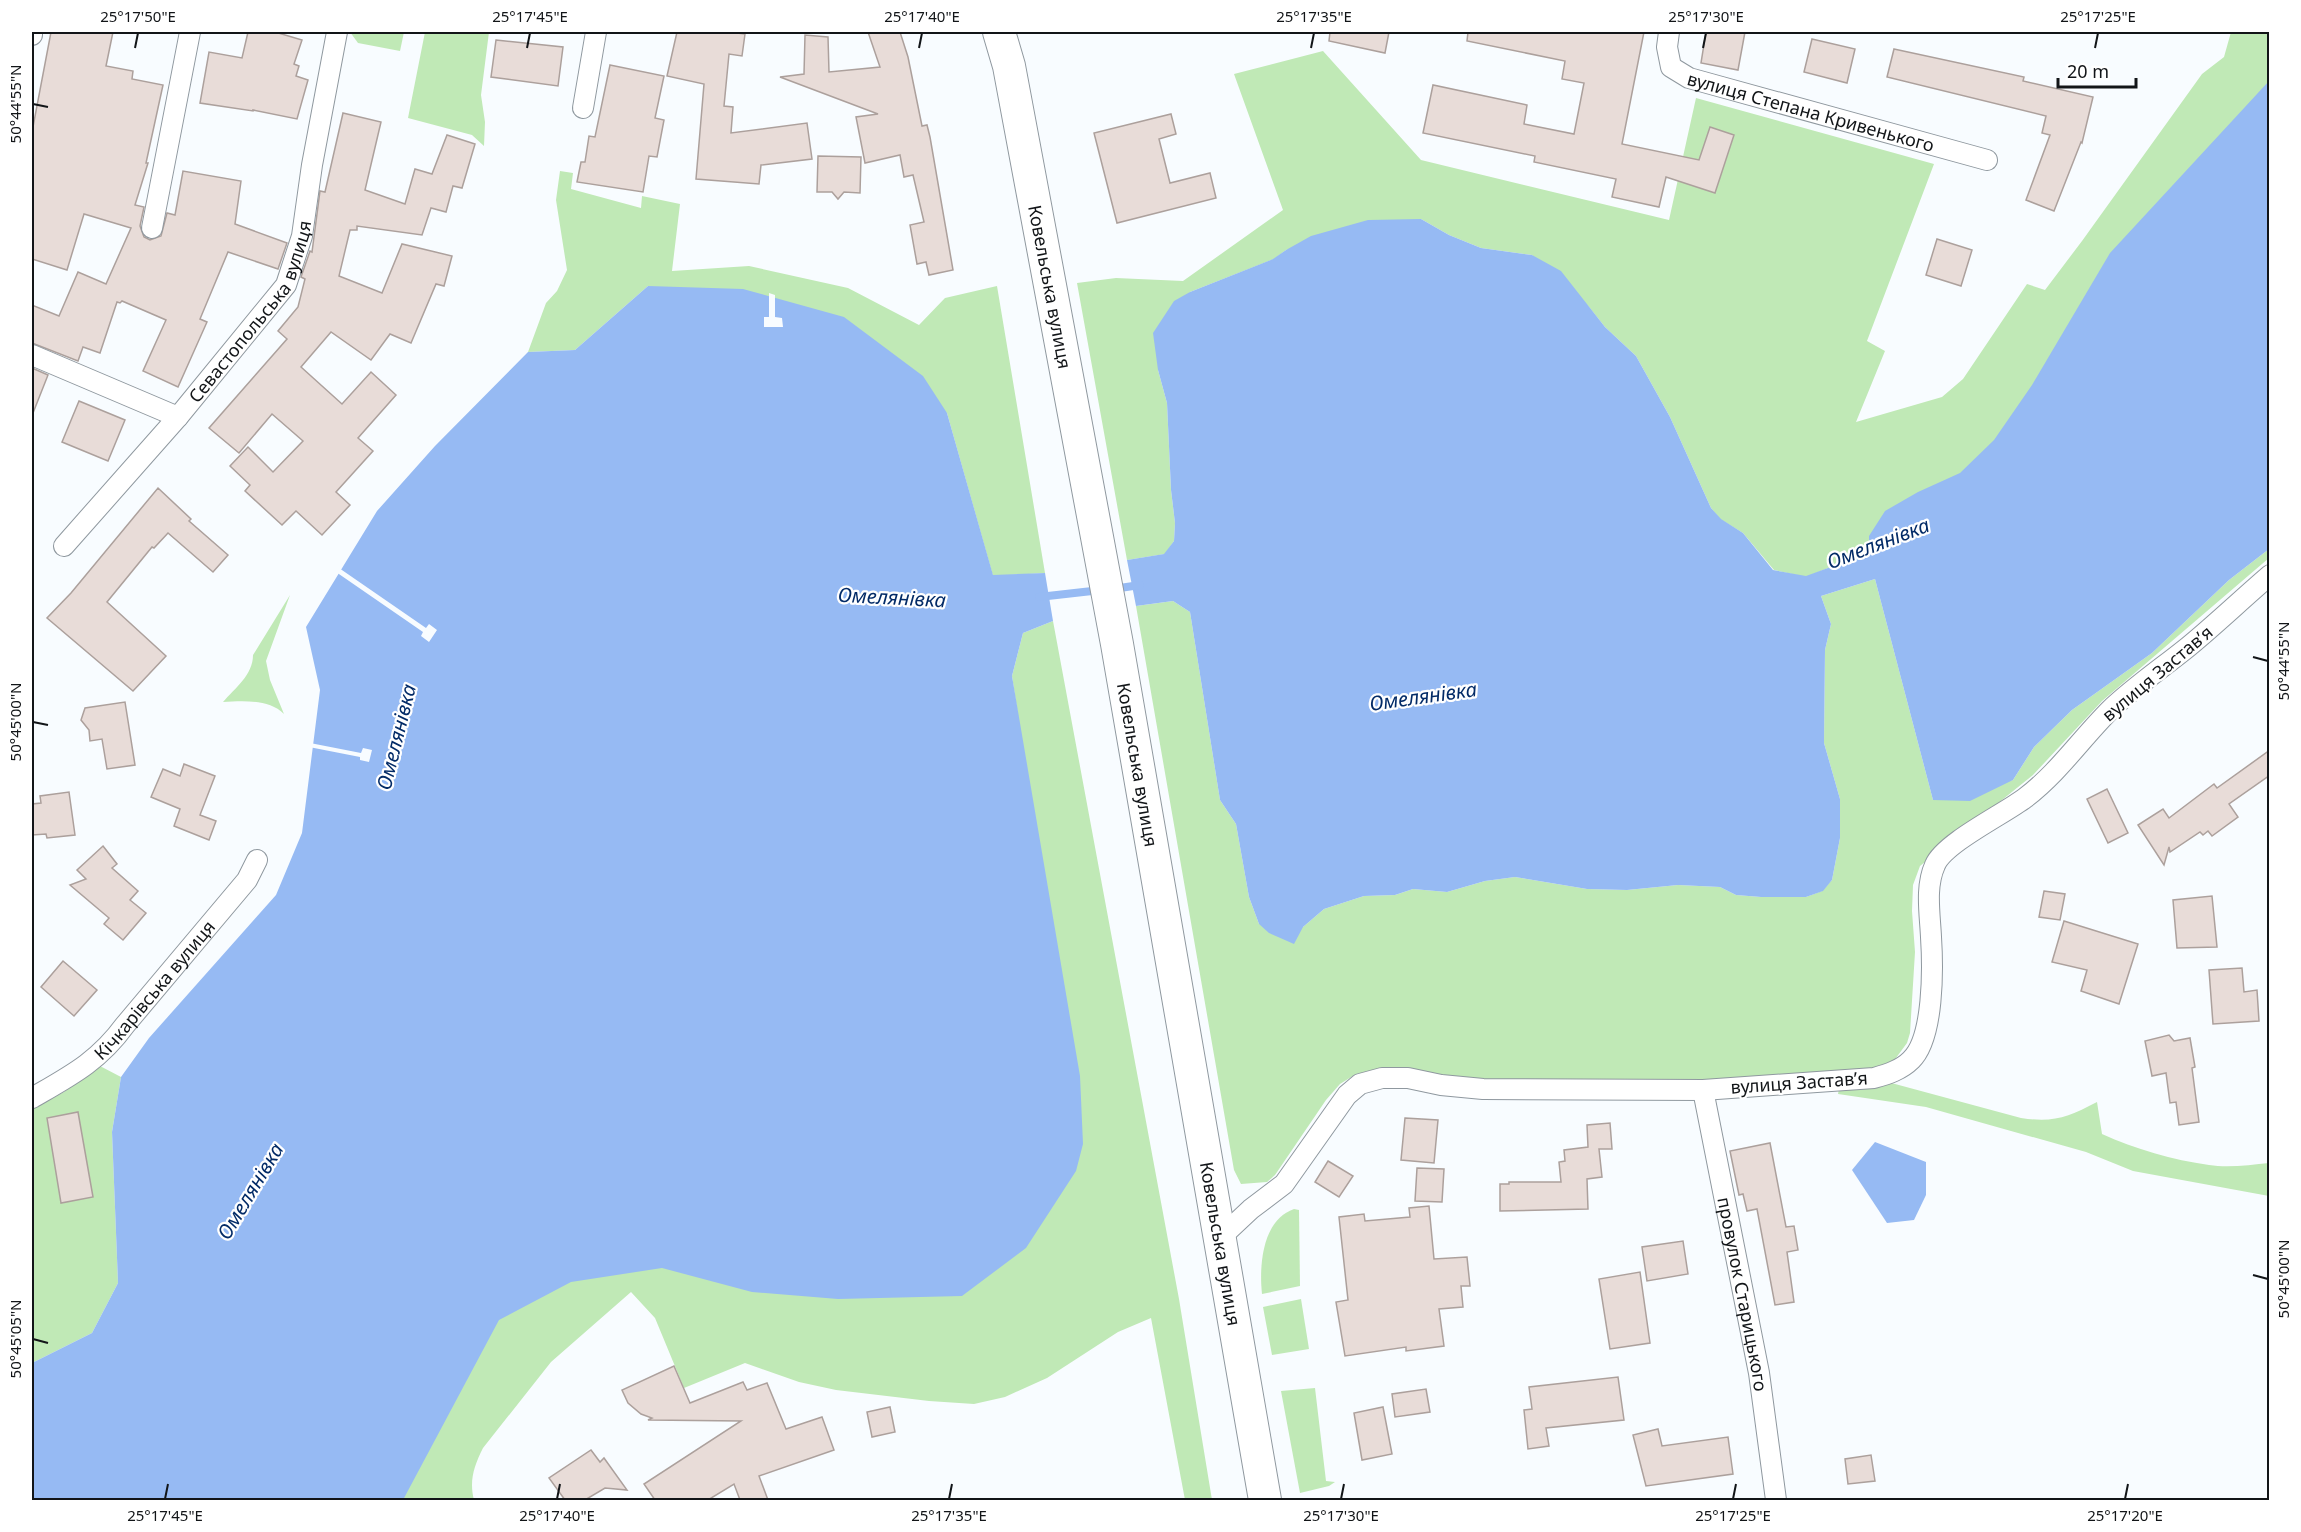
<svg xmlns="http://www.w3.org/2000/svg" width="2301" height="1532" font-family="'Noto Sans',sans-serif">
  <rect width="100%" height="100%" fill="#f8fcff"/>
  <g fill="#c0e9b6">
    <path d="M350 32H404L400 51 358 43Z"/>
    <path d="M425 32H489L481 95 485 122 484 146 472 135 408 118Z"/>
    <path d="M2231 32H2269V99L2030 415 1874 558H1853L1806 577 1774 570 1743 533 1720 519 1711 508 1670 417 1636 356 1605 327 1589 307 1532 255 1481 248 1449 235 1421 219 1286 250 1274 259 1190 292 1158 370 1167 403 1171 490 1175 523 1174 541 1165 554 1127 560 1077 283 1116 278 1183 281 1283 210 1234 74 1323 51 1421 160 1669 220 1696 98 1934 164 1867 341 1885 351 1856 422 1942 397 1963 379 2027 284 2045 290 2082 241 2202 74 2224 57Z"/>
    <path d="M560 171 573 173 571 189 641 208 642 196 680 204 672 271 749 266 848 288 919 325 945 298 997 286 1045 573 993 576 947 413 648 286 575 350 528 352 546 303 557 291 567 270 556 200Z"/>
    <path d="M2269 549V558L2102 701 2033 775 1920 866 1913 885 1912 911 1915 952 1910 1033 1907 1043 1893 1062 1873 1069 1694 1085 1474 1083 1379 1070 1356 1074 1340 1084 1326 1100 1275 1175 1267 1182 1241 1184 1234 1170 1136 606 1173 601 1190 612 1220 800 1236 824 1249 897 1259 924 1303 927 1324 909 1364 896 1395 895 1413 889 1447 892 1485 881 1515 877 1587 889 1627 890 1678 885 1720 887 1736 895 1761 897H1806L1822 891 1832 880 1840 838V799L1824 743 1825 650 1831 624 1821 596 1875 579 1933 800 2013 780 2034 747 2072 710 2152 653 2229 580Z"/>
    <path d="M290 595 266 661 270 680 284 714C269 699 243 701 223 702 235 688 253 675 253 655Z"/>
    <path d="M1053 621 1179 1299 1212 1500H1185L1151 1318 1118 1332 1047 1378 1005 1397 974 1404 929 1401 836 1390 799 1382 745 1363 684 1388 655 1318 631 1292 551 1362 483 1448C474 1466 469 1481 474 1500H345L394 1420 1026 768 1012 676 1023 633Z"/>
    <path d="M100 1066 121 1077 112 1132 118 1283 92 1333 32 1363V1109L64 1092Z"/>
    <path d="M1884 1081 2021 1118C2054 1123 2068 1117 2097 1102L2102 1134C2135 1149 2173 1160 2209 1165 2228 1168 2250 1165 2269 1163V1196L2133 1171 2086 1152 1926 1107 1838 1094 1840 1084Z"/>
    <path d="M1294 1209 1299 1210 1300 1286 1262 1294C1259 1266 1262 1220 1294 1209Z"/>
    <path d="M1301 1299 1309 1349 1272 1355 1263 1307Z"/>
    <path d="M1315 1388 1326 1481 1335 1482 1329 1486 1300 1493 1281 1391Z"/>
  </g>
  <g fill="#96baf3">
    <path d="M2269 81V549L2229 580 2152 653 2072 710 2034 747 2013 780 1970 801 1933 800 1875 579 1821 596 1831 624 1825 650 1824 743 1840 799V838L1832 880 1823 891 1806 897H1761L1736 895 1720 887 1678 885 1627 890 1587 889 1515 877 1485 881 1447 892 1413 889 1395 895 1364 896 1324 909 1303 927 1294 944 1269 933 1259 924 1249 897 1236 824 1220 800 1190 612 1173 601 1136 606 1127 560 1164 554 1174 541 1175 523 1171 490 1167 403 1158 370 1153 333 1174 301 1190 292 1273 259 1286 250 1311 236 1368 220 1421 219 1449 235 1481 248 1532 255 1561 271 1605 327 1636 356 1670 417 1711 508 1721 519 1743 533 1773 570 1806 576 1869 553V536L1885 511 1918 492 1960 473 1994 440 2032 385 2110 253Z"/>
    <path d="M648 286 743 289 844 317 923 376 947 413 993 575 1045 573 1053 621 1023 633 1012 676 1080 1076 1083 1144 1076 1171 1026 1248 962 1296 838 1299 752 1292 662 1268 571 1282 499 1320 403 1500H32V1363L92 1333 118 1283 112 1132 121 1077 149 1038 276 895 302 833 320 690 306 627 377 511 435 446 528 352 575 350Z"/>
    <path d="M1875 1142 1926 1162V1195L1914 1220 1887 1223 1852 1170Z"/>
  </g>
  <g fill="#f8fcff">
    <path d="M769 293 775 295V317L782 318 783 327H764V317H769Z"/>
    <path d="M339 568 426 628 429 624 437 630 429 642 421 636 423 632 336 572Z"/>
    <path d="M310 743 361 753 363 748 372 750 369 762 360 760V757L309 747Z"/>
  </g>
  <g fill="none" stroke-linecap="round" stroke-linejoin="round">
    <g stroke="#96baf3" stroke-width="8">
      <path d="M1113 589 1140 585"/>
      <path d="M1039 597 1101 590"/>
    </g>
  </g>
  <g fill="#e8dcd8" stroke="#aca09c" stroke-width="1.5">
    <path d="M51 32H113L106 66 133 71 132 79 163 85 146 163H148L135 205 144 207 140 226 144 237 150 240 161 236 167 213 175 215 183 171 241 181 235 224 287 243 278 269 228 252 200 319 207 322 178 387 143 371 166 320 122 301 120 303 117 302 100 353 83 347 78 361 32 343V305L59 316 78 272 106 284 131 228 84 214 67 270 32 259V132Z"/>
    <path d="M248 32H275L302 40 294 64 299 66 296 76 308 80 297 119 253 110V111L200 103 209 52 242 58Z"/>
    <path d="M677 32H729L745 34 742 56 729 54 724 106 733 107 731 133 807 123 812 159 761 165 759 184 696 179 704 84 667 76Z"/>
    <path d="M868 32H900L908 57 922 126 927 125 930 137 953 270 929 275 926 262 917 264 910 225 924 222 913 175 904 177 900 155 865 163 856 117 878 114 780 77 804 74 805 35 828 37 829 72 880 67Z"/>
    <path d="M1330 32H1389L1385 53 1329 41Z"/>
    <path d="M1468 32H1644L1622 144 1699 160 1710 127 1734 135 1715 193 1666 177 1659 207 1612 197 1616 179 1534 162 1535 156 1423 133 1433 85 1527 105 1524 124 1574 134 1584 83 1562 79 1565 61 1467 41Z"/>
    <path d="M1706 32H1745L1738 70 1701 63Z"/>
    <path d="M1812 39 1855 49 1847 83 1804 72Z"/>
    <path d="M496 40 563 47 558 86 491 77Z"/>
    <path d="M1894 49 2024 77 2023 81 2093 97 2082 143 2081 142 2054 211 2026 200 2050 135 2042 133 2046 116 1887 77Z"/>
    <path d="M610 65 664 76 655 118 664 120 657 157 649 156 643 192 577 182 581 162H585L589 136 595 137Z"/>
    <path d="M343 113 381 122 365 190 405 204 415 169 432 174 447 135 475 144 462 188 453 186 446 212 431 208 422 235 357 226V230H350L339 276 382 293 402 244 452 256 444 286 436 284 411 343 390 334 371 360 331 332 301 367 342 404 371 372 396 395 358 438 373 451 336 492 350 505 322 535 296 511 282 525 245 491 250 485 230 466 248 447 273 472 303 441 272 414 239 453 209 428 287 339 278 331 298 307 305 279 301 277 310 251 312 252 320 191 325 192Z"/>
    <path d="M1171 114 1176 134 1159 139 1170 183 1210 173 1216 198 1117 223 1094 133Z"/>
    <path d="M818 156 861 157 860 193 844 192 838 199 832 192H817Z"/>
    <path d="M1937 239 1972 250 1961 286 1926 275Z"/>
    <path d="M32 368 48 375 33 413H32Z"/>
    <path d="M79 401 125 420 108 461 62 442Z"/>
    <path d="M158 488 191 519 189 521 228 555 213 572 168 533 154 548 152 547 107 602 166 656 133 691 47 618 71 593Z"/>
    <path d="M125 702 135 765 107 769 102 739 90 741 89 730 81 720 85 708Z"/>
    <path d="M2270 750V775L2229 804 2238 817 2212 836 2208 831 2203 835 2200 832 2170 852 2169 847 2164 865 2138 825 2163 809 2169 818 2214 784 2217 788Z"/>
    <path d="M184 764 215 776 200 815 216 821 209 840 174 826 180 809 151 797 163 769 180 776Z"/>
    <path d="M2107 789 2128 833 2108 843 2087 799Z"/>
    <path d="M69 792 75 835 47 838 46 834 32 835V804L41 803 40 796Z"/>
    <path d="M103 846 117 864 112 868 138 891 130 900 146 913 123 940 104 924 109 918 70 885 86 879 77 870Z"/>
    <path d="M2044 891 2065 894 2060 920 2039 917Z"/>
    <path d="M2212 896 2217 947 2177 948 2173 900Z"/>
    <path d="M2064 921 2138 944 2119 1004 2081 991 2087 970 2052 962Z"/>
    <path d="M63 961 97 990 74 1016 41 987Z"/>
    <path d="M2242 968 2244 992 2257 990 2259 1021 2213 1024 2209 970Z"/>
    <path d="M2169 1035 2174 1041 2190 1038 2195 1067 2192 1068 2199 1122 2179 1125 2176 1102 2170 1103 2166 1073 2152 1076 2145 1041Z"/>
    <path d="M78 1112 93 1197 61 1203 47 1118Z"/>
    <path d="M1405 1118 1438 1120 1434 1163 1401 1160Z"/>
    <path d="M1610 1123 1612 1149H1599L1602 1177 1587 1179 1588 1209 1500 1211V1184H1509V1182H1561L1559 1162 1565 1161 1564 1150 1588 1147 1587 1125Z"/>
    <path d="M1770 1143 1786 1227 1794 1226 1798 1250 1787 1252 1794 1302 1775 1305 1757 1209 1747 1211 1743 1194 1739 1195 1730 1151Z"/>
    <path d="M1328 1161 1353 1176 1339 1197 1315 1182Z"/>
    <path d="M1417 1168 1444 1169 1442 1202 1415 1201Z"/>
    <path d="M1429 1206 1434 1259 1467 1257 1470 1286H1461L1463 1307 1439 1309 1444 1346 1406 1351V1347L1345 1356 1336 1302 1348 1300 1339 1217 1364 1214 1365 1221 1410 1217 1409 1208Z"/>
    <path d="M1683 1241 1688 1274 1647 1281 1642 1247Z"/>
    <path d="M1640 1272 1650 1343 1610 1349 1599 1279Z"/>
    <path d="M674 1366 690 1403 743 1382 747 1390 767 1383 786 1429 822 1417 834 1450 759 1476 768 1500H740L734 1484 708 1500H655L644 1484 741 1421 648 1420 652 1418 641 1414 628 1403 622 1390Z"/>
    <path d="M1618 1377 1624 1420 1546 1428 1549 1446 1528 1449 1524 1410 1532 1409 1529 1387Z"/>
    <path d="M1426 1389 1430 1412 1395 1417 1392 1394Z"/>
    <path d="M890 1407 895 1432 872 1437 867 1412Z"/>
    <path d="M1383 1407 1392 1454 1362 1460 1354 1413Z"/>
    <path d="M1658 1429 1662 1446 1728 1437 1733 1474 1646 1486 1633 1435Z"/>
    <path d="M591 1450 600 1462 604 1458 627 1490 605 1488 585 1500H565L549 1478Z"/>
    <path d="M1871 1455 1875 1481 1848 1484 1845 1459Z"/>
  </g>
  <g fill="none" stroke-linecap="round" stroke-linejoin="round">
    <defs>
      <g id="street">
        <path id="s1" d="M1669 32 1667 47 1671 67 1689 78 1987 160"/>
        <path d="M32 35V32"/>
        <path d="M583 108 596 32"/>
        <path d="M152 228 190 32"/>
        <path d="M32 355 178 417"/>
        <path id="s2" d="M64 546 178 417 286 285 302 236 312 165 337 32"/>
        <path id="s3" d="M1703 1090 1759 1373 1776 1500"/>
        <path id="s4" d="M32 1098C70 1076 98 1062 125 1025L247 880 257 860"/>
        <path d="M1219 1239 1251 1209 1284 1184 1347 1095 1360 1084 1382 1078H1408L1441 1085 1483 1089 1703 1090 1874 1078C1888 1074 1901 1070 1911 1060 1934 1038 1933 968 1931 937 1930 914 1925 887 1935 865 1944 843 2004 814 2025 798 2058 773 2081 739 2110 710 2134 687 2162 668 2188 647 2216 624 2242 599 2270 575"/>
      </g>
      <g id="primary">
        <path id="s5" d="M999 32 1009 66 1117 644 1265 1500"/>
      </g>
    </defs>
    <use href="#street" stroke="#8f989f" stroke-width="22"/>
    <use href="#primary" stroke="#8f989f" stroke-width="34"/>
    <use href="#street" stroke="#fff" stroke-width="20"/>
    <use href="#primary" stroke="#fff" stroke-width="32"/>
  </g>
  <path fill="none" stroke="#121518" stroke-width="2" d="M135 48 138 33M527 48 530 33M919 48 922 33M1311 48 1314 33M1703 48 1706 33M2095 48 2098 33M33 104 48 107M2253 657 2268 661M33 722 48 725M2253 1275 2268 1279M33 1339 48 1343M165 1499 168 1484M557 1499 560 1484M949 1499 952 1484M1341 1499 1344 1484M1733 1499 1736 1484M2125 1499 2128 1484"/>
  <g text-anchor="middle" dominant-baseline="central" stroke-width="4.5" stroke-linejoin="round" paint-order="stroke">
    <g font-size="18" fill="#121518" stroke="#fff">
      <text stroke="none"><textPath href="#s1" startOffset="183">вулиця Степана Кривенького</textPath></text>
      <text stroke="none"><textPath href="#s5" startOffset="260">Ковельська вулиця</textPath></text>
      <text stroke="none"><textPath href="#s2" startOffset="302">Севастопольська вулиця</textPath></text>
      <text transform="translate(2157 673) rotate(-40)">вулиця Заставʼя</text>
      <text stroke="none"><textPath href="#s5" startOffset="746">Ковельська вулиця</textPath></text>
      <text stroke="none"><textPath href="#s4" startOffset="165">Кічкарівська вулиця</textPath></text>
      <text transform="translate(1799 1082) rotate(-4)">вулиця Заставʼя</text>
      <text stroke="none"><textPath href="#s5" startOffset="1232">Ковельська вулиця</textPath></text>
      <text stroke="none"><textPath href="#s3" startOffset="208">провулок Старицького</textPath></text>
    </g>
    <g font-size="20" font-style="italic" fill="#032b67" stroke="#fff">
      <text transform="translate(1878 543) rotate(-21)">Омелянівка</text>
      <text transform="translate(892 597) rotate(3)">Омелянівка</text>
      <text transform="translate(1423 696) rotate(-8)">Омелянівка</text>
      <text transform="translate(396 737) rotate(-76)">Омелянівка</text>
      <text transform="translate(250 1191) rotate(-59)">Омелянівка</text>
    </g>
  </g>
  <rect width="2301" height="1532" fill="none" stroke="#ffffff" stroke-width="66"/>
  <path d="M2058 78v9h78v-9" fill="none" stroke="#121518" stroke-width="3"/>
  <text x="2067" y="78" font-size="18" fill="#121518" stroke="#ffffff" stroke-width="4.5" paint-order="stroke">20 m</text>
  <rect x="33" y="33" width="2235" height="1466" fill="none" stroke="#121518" stroke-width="2"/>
  <g font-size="15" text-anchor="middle" fill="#121518">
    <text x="138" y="22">25°17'50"E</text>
    <text x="530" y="22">25°17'45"E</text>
    <text x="922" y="22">25°17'40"E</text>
    <text x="1314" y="22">25°17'35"E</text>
    <text x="1706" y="22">25°17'30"E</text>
    <text x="2098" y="22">25°17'25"E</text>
    <text transform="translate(16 104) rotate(-90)" y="5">50°44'55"N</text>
    <text transform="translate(2284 661) rotate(-90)" y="5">50°44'55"N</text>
    <text transform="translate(16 722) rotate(-90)" y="5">50°45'00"N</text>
    <text transform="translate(2284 1279) rotate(-90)" y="5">50°45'00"N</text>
    <text transform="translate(16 1339) rotate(-90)" y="5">50°45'05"N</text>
    <text x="165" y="1521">25°17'45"E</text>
    <text x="557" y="1521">25°17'40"E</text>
    <text x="949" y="1521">25°17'35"E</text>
    <text x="1341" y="1521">25°17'30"E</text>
    <text x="1733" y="1521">25°17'25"E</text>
    <text x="2125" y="1521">25°17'20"E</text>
  </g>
</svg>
